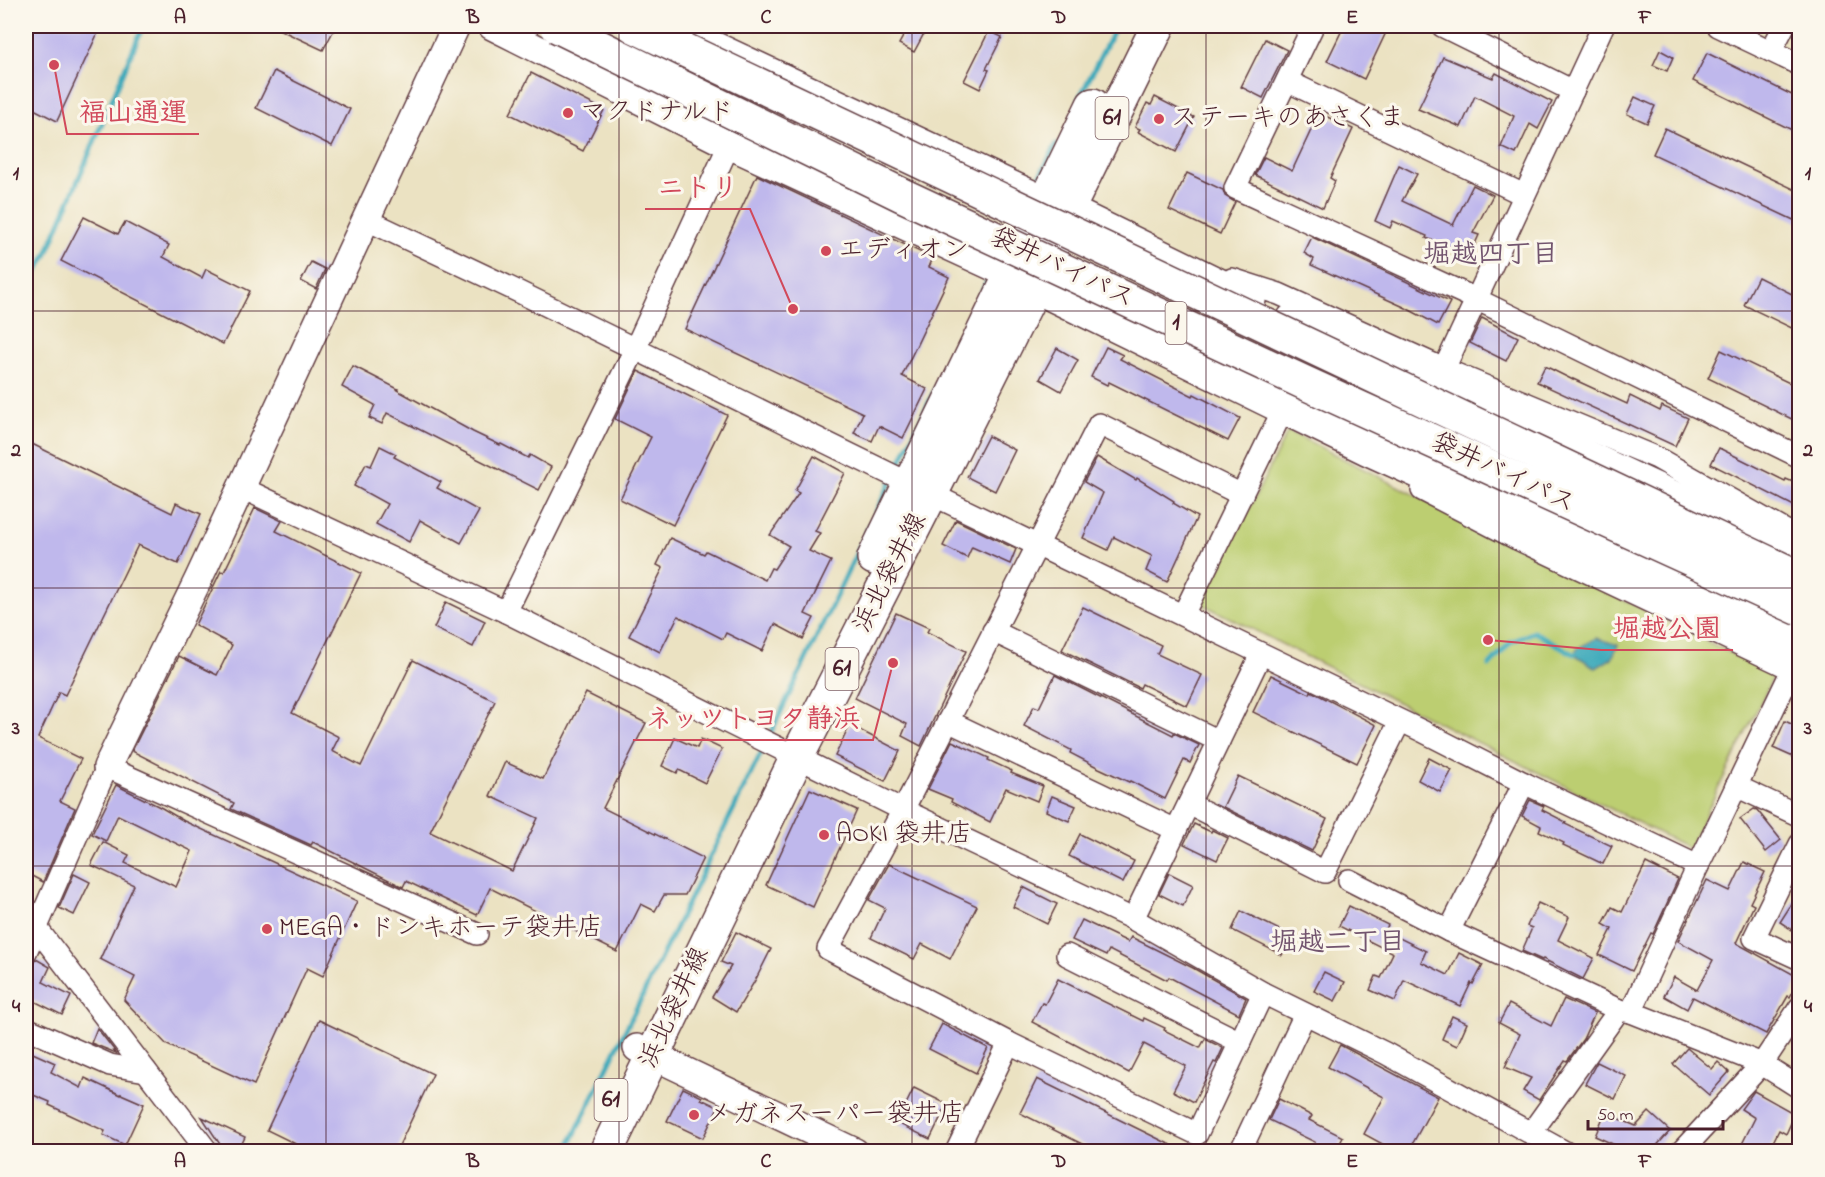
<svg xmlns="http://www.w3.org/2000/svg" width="1825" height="1177" font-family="'Indie Flower','Klee One',sans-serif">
  <rect width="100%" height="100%" fill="#fbf7ec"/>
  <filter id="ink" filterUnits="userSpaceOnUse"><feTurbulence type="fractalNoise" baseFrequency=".0167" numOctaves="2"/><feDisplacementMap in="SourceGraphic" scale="12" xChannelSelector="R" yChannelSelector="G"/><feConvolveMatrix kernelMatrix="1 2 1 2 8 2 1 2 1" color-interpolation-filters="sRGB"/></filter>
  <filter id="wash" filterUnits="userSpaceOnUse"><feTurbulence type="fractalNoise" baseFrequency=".008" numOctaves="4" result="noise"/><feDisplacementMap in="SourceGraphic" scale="24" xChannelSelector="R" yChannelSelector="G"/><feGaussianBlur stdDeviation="1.35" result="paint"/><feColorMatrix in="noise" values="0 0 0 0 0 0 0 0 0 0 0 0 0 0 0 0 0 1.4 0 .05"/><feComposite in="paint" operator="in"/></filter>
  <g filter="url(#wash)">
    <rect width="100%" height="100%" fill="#ebe2c2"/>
    <path fill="#bcce71" stroke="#83764e" stroke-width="1.5" d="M1288 431 1774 675 1689 848 1202 604Z"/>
    <path fill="#3ba9ba" stroke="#426472" stroke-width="1.5" d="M1596 638 1618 645 1612 658 1596 668 1574 654 1578 648Z"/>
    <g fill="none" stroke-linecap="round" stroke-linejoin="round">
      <g stroke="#3ba9ba" stroke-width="5">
        <path d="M1079 99 1116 26"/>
        <path d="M1034 187 1056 145"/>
        <path d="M26 289 46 256 143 26"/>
        <path d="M896 471 991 273"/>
        <path d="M1489 666 1511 642 1534 632 1574 654"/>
        <path d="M768 739 892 479"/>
        <path d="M566 1152 764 747"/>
      </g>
    </g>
    <g id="blocks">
      <g fill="#bfb8ec">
        <path d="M26 26H101L57 121 26 105Z"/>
        <path d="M272 26H336L323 50Z"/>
        <path d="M909 26H928L914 52 899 44Z"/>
        <path d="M1344 26H1389L1364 79 1327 61Z"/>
        <path d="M989 31 1002 37 986 69 989 70 980 89 964 81Z"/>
        <path d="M1265 39 1287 50 1263 98 1241 87Z"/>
        <path d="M1660 50 1673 57 1667 71 1653 65Z"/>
        <path d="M1707 53 1800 99V134L1693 81Z"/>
        <path d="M1443 57 1493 78 1496 73 1552 102 1538 129 1530 124 1516 154 1501 147 1514 116 1475 96 1461 127 1418 109Z"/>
        <path d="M274 71 350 109 332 146 256 108Z"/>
        <path d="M531 73 604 110 583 151 510 114Z"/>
        <path d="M1155 97 1194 117 1176 152 1138 132 1140 129 1135 127 1147 103 1151 105Z"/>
        <path d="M1635 97 1655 106 1647 123 1627 114Z"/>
        <path d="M1319 113 1353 129 1330 178 1335 181 1323 208 1255 175 1264 157 1292 171Z"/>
        <path d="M1665 128 1800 192V223L1653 154Z"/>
        <path d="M1399 165 1417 174 1402 201 1453 225 1473 185 1493 195 1473 233 1479 235 1470 255 1426 238 1427 236 1393 221 1390 228 1375 221Z"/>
        <path d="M1187 173 1223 190 1225 196 1235 202 1220 234 1169 210Z"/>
        <path d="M757 175 933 258 929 267 949 277 902 376 927 389 903 438 879 426 872 441 854 433 863 413 685 329Z"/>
        <path d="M84 217 118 234 125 222 169 245 163 257 202 278 206 269 250 291 223 344 61 261Z"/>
        <path d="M1312 237 1450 302 1438 325 1404 307 1311 265 1314 259 1304 253Z"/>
        <path d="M311 262 325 269 316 289 301 281Z"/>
        <path d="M1758 277 1800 298V332L1744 305Z"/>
        <path d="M1482 318 1518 337 1506 361 1470 343Z"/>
        <path d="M1106 347 1123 355 1120 359 1193 396 1194 394 1240 418 1228 441 1109 382 1107 385 1091 377Z"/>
        <path d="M1057 348 1078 360 1061 391 1040 379Z"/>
        <path d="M1721 350 1800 388V423L1708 378Z"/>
        <path d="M353 366 398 389 397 390 473 432 500 445 501 444 528 458 530 455 551 467 539 490 387 413 382 424 369 418 375 405 342 387Z"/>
        <path d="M1545 366 1573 380V379L1627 404 1630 396 1660 411 1662 406 1688 418 1675 446 1537 382Z"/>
        <path d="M638 371 727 415 673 525 620 499 651 437 615 419Z"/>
        <path d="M988 436 1015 450 995 491 967 477Z"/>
        <path d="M26 441 172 513 176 503 201 514 178 564 138 545 65 695 59 692 38 738 81 759 60 801 75 808 43 882 26 873Z"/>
        <path d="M380 446 396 454 394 457 441 482 437 488 479 511 461 543 420 520 409 542 376 524 387 504 354 486 366 464 371 466Z"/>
        <path d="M1719 448 1785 481 1786 479 1800 485V509L1711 464Z"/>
        <path d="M814 456 845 473 815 531 820 533 809 551 831 561 805 614 814 618 803 639 775 624 762 651 726 633 723 639 678 616 660 652 629 636 663 568 657 565 670 538 704 554 706 551 765 580 771 568 774 569 789 546 770 535 799 493 795 491Z"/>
        <path d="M1097 457 1136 480 1137 478 1174 501 1173 503 1197 517 1167 582 1146 571 1152 556 1114 537 1108 550 1083 538 1103 493 1084 482Z"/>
        <path d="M255 508 282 521 276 531 361 573 292 713 339 737 332 751 361 766 413 660 495 701 430 832 512 871 538 818 490 796 505 762 543 779 586 693 646 723 603 808 703 858 685 895H664L655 911 641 904 617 952 490 888 477 915 406 881 403 887 313 842 311 845 231 809 234 803 132 751 179 656 217 675 232 645 195 625 221 571 224 572Z"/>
        <path d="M956 520 1016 549 1010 564 972 547 967 558 943 546Z"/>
        <path d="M446 602 485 621 473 647 434 628Z"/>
        <path d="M1083 607 1161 645 1157 654 1202 675 1187 706 1142 684 1140 688 1062 650Z"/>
        <path d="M896 613 929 628 927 632 966 651 921 746 902 736 907 724 855 698Z"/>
        <path d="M1055 675 1173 735 1174 733 1199 745 1190 763 1184 760 1165 799 1130 781 1129 782 1099 768 1070 753 1071 750 1024 726 1034 706 1039 708Z"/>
        <path d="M1271 675 1310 694 1311 691 1376 725 1357 763 1253 712Z"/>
        <path d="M1785 721 1800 728V760L1773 748Z"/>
        <path d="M850 725 900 751 885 781 835 756Z"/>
        <path d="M675 738 697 748 701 739 722 749 705 783 679 770 677 773 662 766Z"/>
        <path d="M952 741 989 758 988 760 1012 771 1011 773 1043 786 1037 801 1006 788 990 822 951 802 952 799 928 789Z"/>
        <path d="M1429 758 1452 770 1440 792 1418 780Z"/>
        <path d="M1238 776 1327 819 1312 851 1223 807Z"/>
        <path d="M116 785 162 808 184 821 357 901 323 976 307 968 254 1085 167 1045 124 1000 135 977 100 959 134 885 91 865 103 842 129 855 125 863 176 887 192 851 118 815 106 841 92 834Z"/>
        <path d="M810 789 857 810 813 907 766 885Z"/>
        <path d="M1052 796 1076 806 1069 821 1046 811Z"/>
        <path d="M1530 800 1544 806 1542 810 1566 822 1565 824 1612 846 1603 864 1563 845 1564 843 1539 831 1541 826 1522 816Z"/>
        <path d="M1754 809 1757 810 1781 840 1766 852 1740 819Z"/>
        <path d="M1194 824 1211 832 1212 830 1228 838 1217 860 1184 844Z"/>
        <path d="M1080 834 1134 861 1123 883 1069 856Z"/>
        <path d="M1744 862 1765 872 1750 903 1754 905 1736 943 1800 978 1790 997 1788 996 1766 1034 1693 997 1687 1009 1664 996 1674 977 1697 990 1713 960 1678 941 1707 880 1730 891Z"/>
        <path d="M1646 863 1678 879 1653 934 1651 933 1632 971 1599 955 1612 929 1603 924 1612 907 1622 912Z"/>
        <path d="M889 864 977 906 950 959 922 944 914 959 871 938 885 908 869 900Z"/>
        <path d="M1169 873 1193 885 1183 906 1159 894Z"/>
        <path d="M74 874 90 882 74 915 59 908Z"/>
        <path d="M1023 887 1057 904 1047 924 1013 907Z"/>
        <path d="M1800 891V935L1780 922Z"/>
        <path d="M1538 903 1569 917 1558 940 1594 958 1583 979 1543 959 1542 960 1522 951 1532 928 1527 926Z"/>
        <path d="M1349 906 1388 925 1385 931 1426 951 1421 962 1448 975 1459 953 1483 965 1473 984 1471 983 1460 1006 1404 980 1395 1001 1370 990 1376 976 1381 978 1393 953 1339 926Z"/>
        <path d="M1241 911 1292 936 1282 955 1232 930Z"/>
        <path d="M1082 920 1128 942 1131 937 1193 968 1246 998 1239 1014 1169 977 1167 980 1109 950 1106 956 1072 940Z"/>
        <path d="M736 932 771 949 756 979 736 1012 712 997 731 966 721 962Z"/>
        <path d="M36 959 50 967 43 982 71 996 62 1015 26 997V964L33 963Z"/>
        <path d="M1324 972 1345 982 1335 1001 1314 991Z"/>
        <path d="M1058 979 1143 1021 1144 1018 1165 1028 1164 1030 1200 1048 1205 1039 1223 1048 1216 1063 1214 1062 1194 1102 1173 1091 1186 1066 1144 1044 1129 1073 1032 1022 1042 1003 1045 1004Z"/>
        <path d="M1564 999 1595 1013 1583 1039 1567 1061 1565 1060 1539 1100 1523 1091 1531 1078 1505 1067 1520 1034 1499 1023 1509 1004 1551 1026Z"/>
        <path d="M1452 1016 1467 1023 1457 1046 1442 1039Z"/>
        <path d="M319 1020 433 1074 396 1152H312L267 1130Z"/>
        <path d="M942 1024 988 1048 976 1073 929 1049Z"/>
        <path d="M97 1028 114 1050 116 1053 91 1043Z"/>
        <path d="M1340 1045 1438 1097 1408 1152H1397L1364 1134 1384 1097 1328 1067Z"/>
        <path d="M1687 1048 1712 1069 1718 1062 1729 1072 1709 1095 1673 1064Z"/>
        <path d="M26 1050 55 1063 51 1072 81 1088 85 1078 121 1095V1094L144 1104 125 1145 103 1135 105 1131 49 1105 50 1102 26 1092Z"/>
        <path d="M1597 1062 1626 1076 1615 1099 1585 1084Z"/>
        <path d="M1037 1079 1185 1152H1098L1020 1113Z"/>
        <path d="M683 1088 702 1097 701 1099 718 1107 703 1138 667 1121Z"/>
        <path d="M914 1088 947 1104 930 1139 897 1123Z"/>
        <path d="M1754 1091 1795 1114 1786 1134 1779 1130 1768 1152H1738L1755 1118 1741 1109Z"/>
        <path d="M1279 1099 1312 1116 1309 1120 1343 1137 1336 1152H1325L1313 1146 1315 1142 1269 1120Z"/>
        <path d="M1649 1112 1670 1131 1651 1152H1620L1622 1148 1595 1136 1605 1113 1636 1126Z"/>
        <path d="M202 1117 245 1137 238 1152H225Z"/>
      </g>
    </g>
  </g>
  <g filter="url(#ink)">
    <use href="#blocks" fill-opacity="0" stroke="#623c42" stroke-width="1.5"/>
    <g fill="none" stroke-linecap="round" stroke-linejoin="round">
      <defs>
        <g id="minor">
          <path d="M1313 26 1235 188 1476 299 1800 457"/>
          <path d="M1442 26 1573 91"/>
          <path d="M1718 26 1800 65"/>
          <path d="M1771 51 1784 26"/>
          <path d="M1287 81 1524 195"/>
          <path d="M365 219 517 291 931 494 1422 731 1524 783 1698 866"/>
          <path d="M1232 279 1279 294 1444 369 1657 458 1800 539"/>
          <path d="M1444 369 1603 26"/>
          <path d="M240 487 506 612 903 810 1133 919 1263 993 1385 1053 1565 1152"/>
          <path d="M1422 490 1517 539 1800 673"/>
          <path d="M1242 495 1099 424 903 810 828 949 1009 1043 1197 1134 1263 993"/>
          <path d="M506 612 635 349 729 145"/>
          <path d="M1183 615 1280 416"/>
          <path d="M993 631 1219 741"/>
          <path d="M948 721 1176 830"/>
          <path d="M1736 786 1800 816"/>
          <path d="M1189 804 1325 872 1400 721"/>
          <path d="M1800 844 1754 938 1800 959"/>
          <path d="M1349 880 1449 931 1619 1010 1631 1012 1762 1064 1800 1088"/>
          <path d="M26 914 208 1152"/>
          <path d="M1133 919 1261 654"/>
          <path d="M1449 931 1524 783"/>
          <path d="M26 952 107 767 477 934"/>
          <path d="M1067 955 1240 1042"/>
          <path d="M1631 1012 1698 866 1792 670"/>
          <path d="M26 1028 110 1065 146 1071"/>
          <path d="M1531 1133 1619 1010"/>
          <path d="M956 1152 1009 1043"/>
          <path d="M1240 1152 1305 1014"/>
          <path d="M1681 1152 1762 1064 1800 1007"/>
        </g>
        <g id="tertiary">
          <path d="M492 26 729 145 1028 283"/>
          <path d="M673 26 1066 210"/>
          <path d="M1792 670 1800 655"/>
          <path d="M107 767 198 580 456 26"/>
          <path d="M637 1048 855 1152"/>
        </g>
        <g id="primary">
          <path d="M874 558 1093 105"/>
          <path d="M606 1152 797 757 931 494 1035 286 1067 211 1158 26"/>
        </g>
        <g id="trunk">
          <path d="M1067 211 1249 300"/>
          <path d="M1035 286 1367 448 1800 645"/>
          <path d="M1293 320 1800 557"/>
        </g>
      </defs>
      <use href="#minor" stroke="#623c42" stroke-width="24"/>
      <use href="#tertiary" stroke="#623c42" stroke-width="30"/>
      <use href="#primary" stroke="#623c42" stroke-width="36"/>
      <use href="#trunk" stroke="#623c42" stroke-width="36"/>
      <use href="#minor" stroke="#fff" stroke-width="21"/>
      <use href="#tertiary" stroke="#fff" stroke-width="27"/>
      <use href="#primary" stroke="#fff" stroke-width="33"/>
      <use href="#trunk" stroke="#fff" stroke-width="33"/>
      <defs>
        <g id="trunk-bridge">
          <path d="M557 26 902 195 1305 383 1800 609"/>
          <path d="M634 26 1800 578"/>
        </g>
      </defs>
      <use href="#trunk-bridge" stroke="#623c42" stroke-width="36" stroke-linecap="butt"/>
      <use href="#trunk-bridge" stroke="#fff" stroke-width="33"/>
    </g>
  </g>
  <path fill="none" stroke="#4a1f2b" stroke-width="1.5" stroke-opacity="0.55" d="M326 26V1152M619 26V1152M912 26V1152M1206 26V1152M1499 26V1152M26 311H1800M26 588H1800M26 866H1800"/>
  <g fill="#d1495b" stroke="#fbf7ec" stroke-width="2">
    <circle cx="568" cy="113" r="6"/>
    <circle cx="1159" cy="119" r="6"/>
    <circle cx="826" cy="251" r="6"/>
    <circle cx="824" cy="835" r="6"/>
    <circle cx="267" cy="929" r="6"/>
    <circle cx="694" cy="1115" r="6"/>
  </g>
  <g text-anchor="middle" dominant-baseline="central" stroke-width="6" stroke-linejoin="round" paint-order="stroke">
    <g fill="#fbf7ec" stroke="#7f6065" stroke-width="1.5">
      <rect x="1095.5" y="97" width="33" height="42" rx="4.5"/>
      <rect x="1165.5" y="302" width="21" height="42" rx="4.5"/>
      <rect x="825.5" y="648" width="33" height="42" rx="4.5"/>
      <rect x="594.5" y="1079" width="33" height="42" rx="4.5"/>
    </g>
    <g font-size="24" font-weight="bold" fill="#4a1f2b">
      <text x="1112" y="118">61</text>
      <text x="1176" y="323">1</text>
      <text x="842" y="669">61</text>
      <text x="611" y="1100">61</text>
    </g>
    <g font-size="26" fill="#4a1f2b" stroke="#fbf7ec" text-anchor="start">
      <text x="580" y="113">マクドナルド</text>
      <text x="1171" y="119">ステーキのあさくま</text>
      <text x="838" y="251">エディオン</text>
      <text x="836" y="835">AOKI 袋井店</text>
      <text x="279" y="929">MEGA・ドンキホーテ袋井店</text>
      <text x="706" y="1115">メガネスーパー袋井店</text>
    </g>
    <g font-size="26" fill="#4a1f2b" stroke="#fbf7ec">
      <text transform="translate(1062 269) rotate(25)">袋井バイパス</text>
      <text transform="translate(1503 474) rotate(25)">袋井バイパス</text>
      <text transform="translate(891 573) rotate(-63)">浜北袋井線</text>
      <text transform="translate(675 1008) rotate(-65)">浜北袋井線</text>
    </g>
    <g font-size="27" font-weight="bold" fill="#73556f" stroke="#fbf7ec">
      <text x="1491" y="255">堀越四丁目</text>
      <text x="1338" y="943">堀越二丁目</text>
    </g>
  </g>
  <path fill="none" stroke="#d1495b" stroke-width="2" d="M54 65L67 134H199M793 309L750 209H645M1488 640L1601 650H1733M893 663L873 740H633"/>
  <g fill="#d1495b" stroke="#fbf7ec" stroke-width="2">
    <circle cx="54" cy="65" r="6"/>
    <circle cx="793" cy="309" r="6"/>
    <circle cx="1488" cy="640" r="6"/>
    <circle cx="893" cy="663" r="6"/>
  </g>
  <g font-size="27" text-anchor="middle" font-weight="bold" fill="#d1495b" stroke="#fbf7ec" stroke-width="6" stroke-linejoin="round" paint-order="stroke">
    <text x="133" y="121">福山通運</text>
    <text x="698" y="196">ニトリ</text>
    <text x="1667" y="637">堀越公園</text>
    <text x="753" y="727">ネッツトヨタ静浜</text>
  </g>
  <rect width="1825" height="1177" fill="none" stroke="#fbf7ec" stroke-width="66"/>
  <path d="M1588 1120v9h135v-9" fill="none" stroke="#4a1f2b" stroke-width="3"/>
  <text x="1597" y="1120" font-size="18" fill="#4a1f2b" stroke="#fbf7ec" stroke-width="4.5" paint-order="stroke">50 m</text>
  <rect x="33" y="33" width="1759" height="1111" fill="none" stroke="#4a1f2b" stroke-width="2"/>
  <g font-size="20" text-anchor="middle" font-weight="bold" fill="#4a1f2b">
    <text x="180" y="23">A</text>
    <text x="473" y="23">B</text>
    <text x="766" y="23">C</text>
    <text x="1059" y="23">D</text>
    <text x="1352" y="23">E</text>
    <text x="1645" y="23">F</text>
    <text x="16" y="179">1</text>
    <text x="1808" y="179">1</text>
    <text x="16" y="456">2</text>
    <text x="1808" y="456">2</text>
    <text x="16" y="734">3</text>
    <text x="1808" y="734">3</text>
    <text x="16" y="1012">4</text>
    <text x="1808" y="1012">4</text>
    <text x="180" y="1167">A</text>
    <text x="473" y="1167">B</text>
    <text x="766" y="1167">C</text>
    <text x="1059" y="1167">D</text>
    <text x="1352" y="1167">E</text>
    <text x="1645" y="1167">F</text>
  </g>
</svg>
